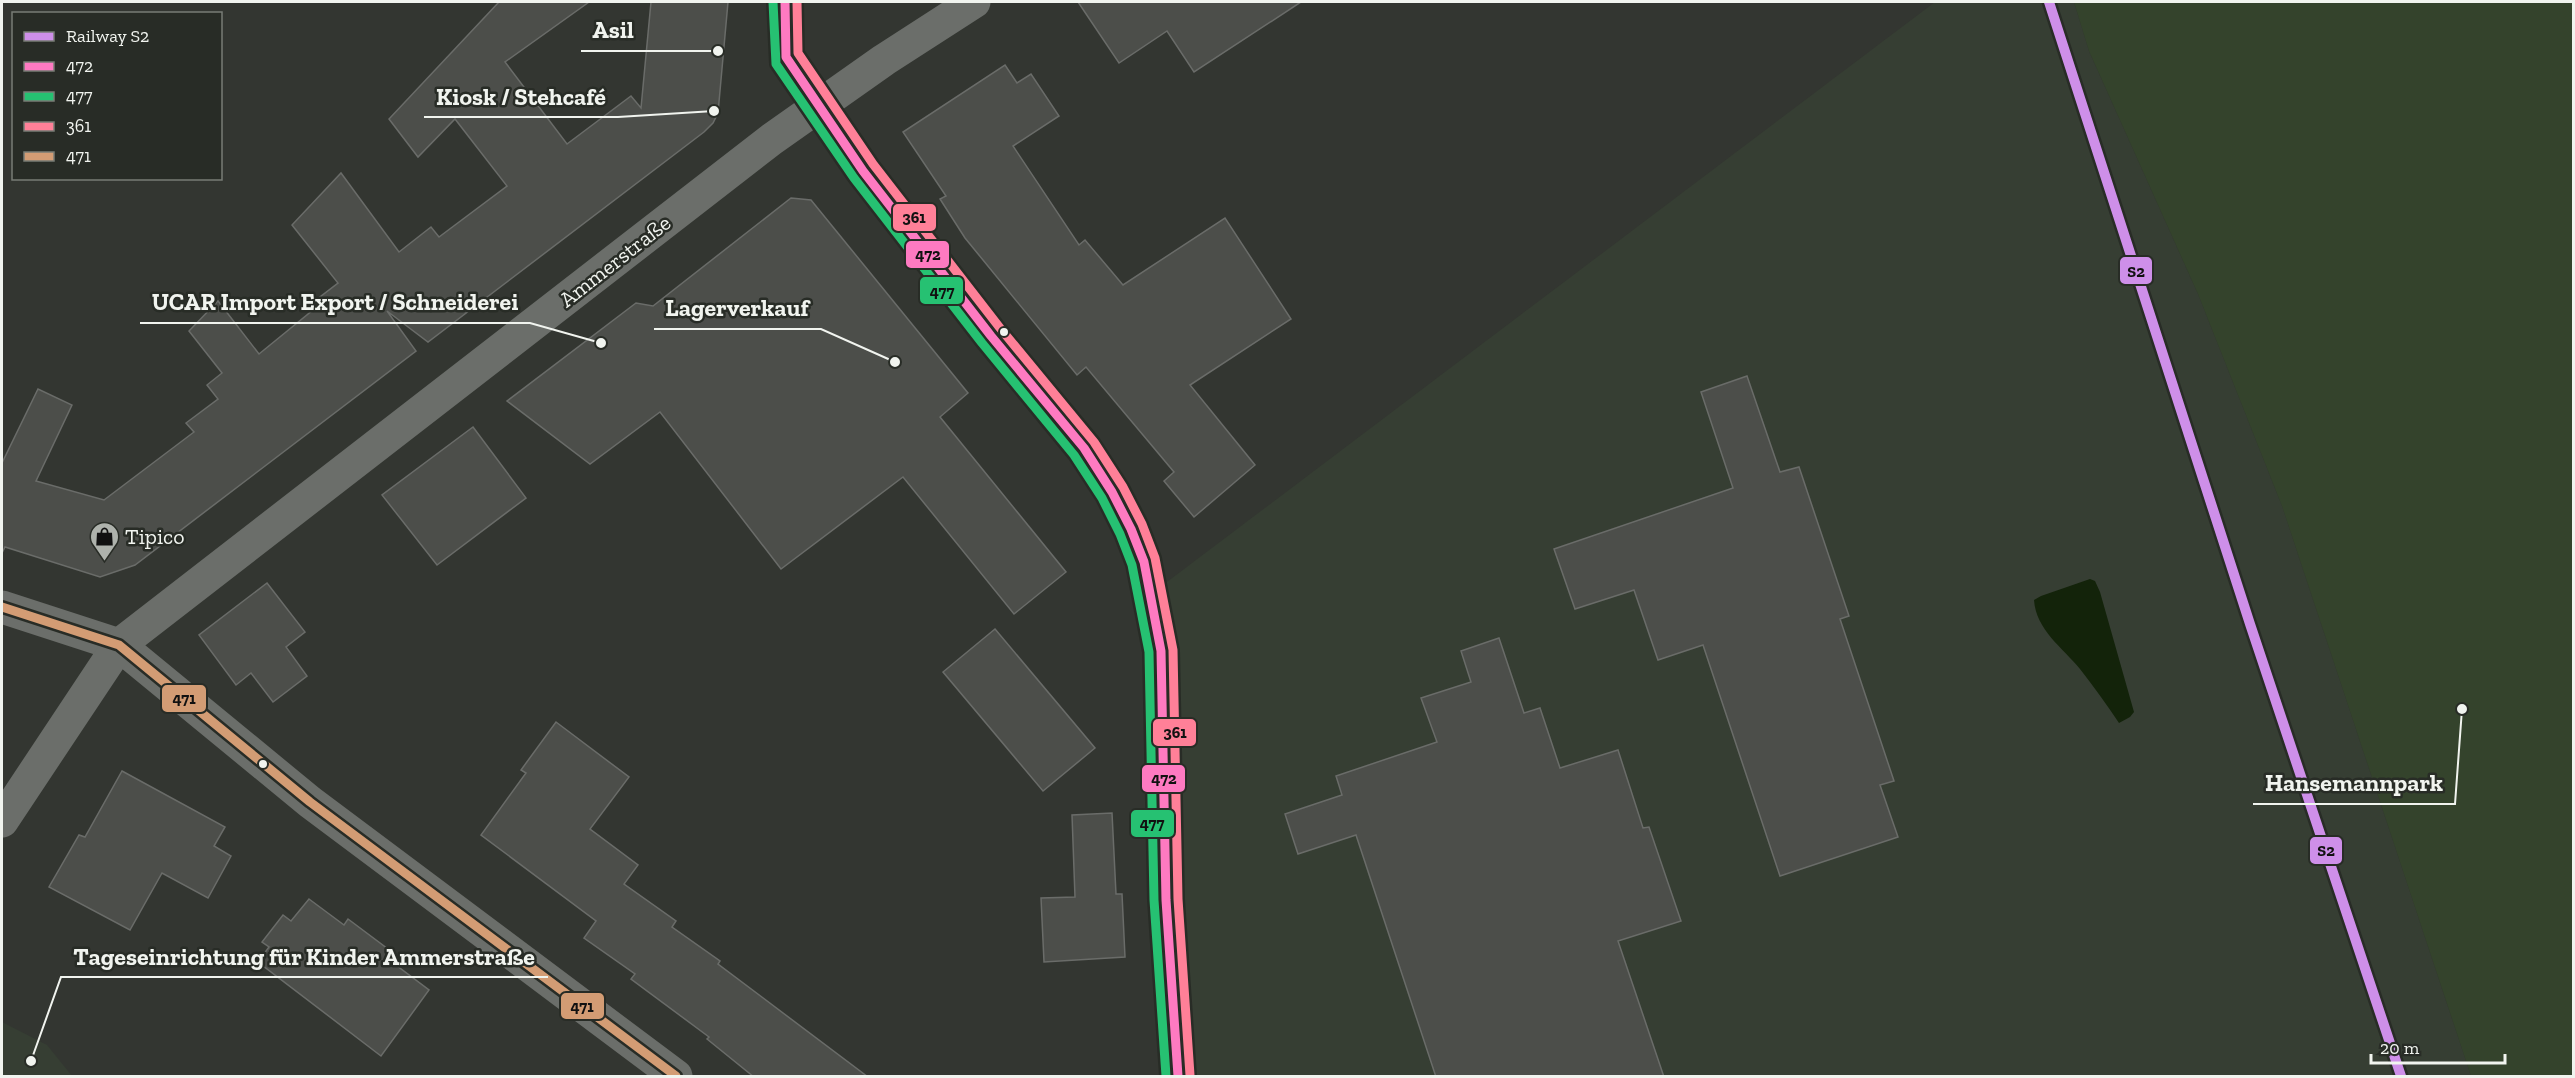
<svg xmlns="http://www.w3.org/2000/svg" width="2575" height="1078" font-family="'Zilla Slab',serif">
  <rect width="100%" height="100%" fill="#333631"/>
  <g fill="#363e33">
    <path d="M1935 2H2074L2089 51 2198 294 2282 506 2471 1076H1182L1151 594Z"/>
    <path d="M2 1022 47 1045 72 1076H2Z"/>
  </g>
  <path fill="#34432c" d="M2074 2H2573V1076H2471L2282 506 2198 294 2089 51Z"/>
  <path fill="#13230a" d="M2090 579 2095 581 2100 592 2134 712 2130 717 2119 723C2107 705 2094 687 2080 669 2063 648 2036 630 2034 600L2041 596Z"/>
  <g fill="#4c4e4a" stroke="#6a6c69" stroke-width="1.5">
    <path d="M499 2H589L505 62 567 144 631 96 641 108 651 2H728L718 113 713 123 704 132 428 342 387 311 416 351 135 565 100 577 5 547 2 553V463L38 389 72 405 36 481 104 500 194 432 186 423 218 399 207 385 222 373 189 331 218 301 259 354 319 305 316 300 338 283 292 225 341 173 399 252 431 227 439 237 507 186 455 119 418 157 389 119Z"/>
    <path d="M1078 2H1301L1194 72 1167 31 1119 63Z"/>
    <path d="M1005 65 1017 83 1031 74 1059 116 1013 146 1079 245 1085 240 1123 285 1225 218 1291 319 1190 385 1255 465 1194 517 1164 481 1174 472 1086 367 1077 375 965 238 940 199 946 196 903 132Z"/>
    <path d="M791 198 811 200 968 393 940 417 1066 572 1014 614 903 477 781 569 660 412 590 464 507 401 636 303 653 306Z"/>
    <path d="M1747 376 1780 472 1799 467 1849 616 1840 619 1894 781 1880 785 1898 837 1780 876 1703 645 1658 660 1634 590 1575 609 1554 549 1733 488 1701 392Z"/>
    <path d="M473 427 526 498 437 565 382 495Z"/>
    <path d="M267 583 305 632 286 647 307 676 273 702 251 673 236 685 199 635Z"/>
    <path d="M995 629 1095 748 1043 791 943 672Z"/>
    <path d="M1499 638 1524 713 1540 708 1560 768 1618 750 1643 828 1649 827 1681 921 1618 941 1664 1077H1436L1356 835 1298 854 1285 814 1342 795 1336 776 1437 742 1421 698 1471 682 1461 651Z"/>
    <path d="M556 722 629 777 590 829 638 865 624 884 676 921 672 927 720 961 718 964 868 1077H754L707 1039 709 1037 631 979 635 974 584 938 596 921 481 835 526 773 521 770Z"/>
    <path d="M122 771 225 827 214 846 231 856 208 898 162 873 130 930 49 887 79 835 85 837Z"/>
    <path d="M1112 813 1116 894H1122L1125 957 1044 962 1041 898 1075 897 1072 815Z"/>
    <path d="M309 899 344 925 348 919 392 952 388 959 429 990 381 1056 258 962 269 947 262 942 283 915 291 921Z"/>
  </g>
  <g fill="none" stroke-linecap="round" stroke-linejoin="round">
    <g stroke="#6b6e6a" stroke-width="33">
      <path d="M2 607 119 645 310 802 676 1076"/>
      <path d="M2 821 119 645 772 139 884 60 974 2"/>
    </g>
    <path stroke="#6b6e6a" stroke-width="33" d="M785 2 786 57 863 171 991 336 1084 448 1112 492 1131 529 1144 562 1161 651 1166 900 1178 1076"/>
    <defs>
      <path id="bus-1" d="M785 2 786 57 863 171 991 336 1084 448 1112 492 1131 529 1144 562 1161 651 1166 900 1178 1076"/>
      <path id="bus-2" d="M773 2 776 64 854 178 982 343 1074 455 1102 498 1120 534 1132 565 1149 652 1154 900 1166 1076"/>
      <path id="bus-3" d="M797 2 798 53 873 164 1000 328 1094 442 1123 487 1142 524 1155 558 1173 650 1178 899 1190 1075"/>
      <path id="bus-4" d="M2 607 119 645 310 802 676 1076"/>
    </defs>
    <use href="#bus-1" stroke="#282c26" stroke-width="14"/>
    <use href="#bus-2" stroke="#282c26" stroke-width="14"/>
    <use href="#bus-3" stroke="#282c26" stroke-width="14"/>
    <use href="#bus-4" stroke="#282c26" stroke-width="14"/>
    <use href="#bus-1" stroke="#fe7ac1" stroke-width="9"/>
    <use href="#bus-2" stroke="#26c172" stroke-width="9"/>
    <use href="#bus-3" stroke="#ff8098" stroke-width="9"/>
    <use href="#bus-4" stroke="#d39c74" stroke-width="9"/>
    <defs>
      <path id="rail-1" d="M2049 2 2250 624 2401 1076"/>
    </defs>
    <use href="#rail-1" stroke="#282c26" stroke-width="15"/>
    <use href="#rail-1" stroke="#ce8fe9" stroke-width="10"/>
  </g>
  <defs>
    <symbol id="shop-pin" viewBox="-11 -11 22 30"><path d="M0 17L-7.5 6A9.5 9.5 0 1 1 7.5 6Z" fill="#aeb2ac" stroke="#282c26"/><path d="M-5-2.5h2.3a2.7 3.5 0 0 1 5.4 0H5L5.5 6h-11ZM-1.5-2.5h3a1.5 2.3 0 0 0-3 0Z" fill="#111"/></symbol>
  </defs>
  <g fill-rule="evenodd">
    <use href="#shop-pin" x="88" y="520" width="33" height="45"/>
  </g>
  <g fill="#f1f4ef" stroke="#282c26" stroke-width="2">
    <circle cx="1004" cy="332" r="5"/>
    <circle cx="263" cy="764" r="5"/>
  </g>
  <g text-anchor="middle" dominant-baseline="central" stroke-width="5" stroke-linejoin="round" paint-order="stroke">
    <g font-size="22" fill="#f1f4ef" stroke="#282c26">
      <text transform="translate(615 261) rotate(-38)">Ammerstraße</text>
    </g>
    <g font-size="22" fill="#f1f4ef" stroke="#282c26" text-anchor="start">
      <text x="125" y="536">Tipico</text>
    </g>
  </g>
  <path fill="none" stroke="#f1f4ef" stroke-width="2" d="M718 51L646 51H581M714 111L618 117H424M601 343L530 323H140M895 362L821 329H654M2462 709L2455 804H2253M31 1061L61 977H548"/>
  <g fill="#f1f4ef" stroke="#282c26" stroke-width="2">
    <circle cx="718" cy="51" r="6"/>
    <circle cx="714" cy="111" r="6"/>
    <circle cx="601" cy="343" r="6"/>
    <circle cx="895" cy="362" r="6"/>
    <circle cx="2462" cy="709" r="6"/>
    <circle cx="31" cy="1061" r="6"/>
  </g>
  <g font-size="24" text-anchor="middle" font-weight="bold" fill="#f1f4ef" stroke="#282c26" stroke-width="5" stroke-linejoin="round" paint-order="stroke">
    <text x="613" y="38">Asil</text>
    <text x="521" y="105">Kiosk / Stehcafé</text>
    <text x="335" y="310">UCAR Import Export / Schneiderei</text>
    <text x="737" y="316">Lagerverkauf</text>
    <text x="2354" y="791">Hansemannpark</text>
    <text x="304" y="965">Tageseinrichtung für Kinder Ammerstraße</text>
  </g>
  <g stroke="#282c26" stroke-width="2">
    <rect x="892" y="203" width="45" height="29" rx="6" fill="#ff8098"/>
    <rect x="905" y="240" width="45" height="29" rx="6" fill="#fe7ac1"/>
    <rect x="2119" y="256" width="34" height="29" rx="6" fill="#ce8fe9"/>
    <rect x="919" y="276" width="45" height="29" rx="6" fill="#26c172"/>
    <rect x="161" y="684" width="46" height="29" rx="6" fill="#d39c74"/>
    <rect x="1152" y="718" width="45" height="29" rx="6" fill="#ff8098"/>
    <rect x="1141" y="764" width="45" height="29" rx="6" fill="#fe7ac1"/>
    <rect x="1130" y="809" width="45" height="29" rx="6" fill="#26c172"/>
    <rect x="2309" y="836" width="34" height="29" rx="6" fill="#ce8fe9"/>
    <rect x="560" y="992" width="45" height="28" rx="6" fill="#d39c74"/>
  </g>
  <g font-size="16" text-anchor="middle" font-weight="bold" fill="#111">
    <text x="914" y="223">361</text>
    <text x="928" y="260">472</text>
    <text x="2136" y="277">S2</text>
    <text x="942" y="297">477</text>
    <text x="184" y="704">471</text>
    <text x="1175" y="738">361</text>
    <text x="1164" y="784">472</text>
    <text x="1152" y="829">477</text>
    <text x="2326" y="856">S2</text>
    <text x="582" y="1012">471</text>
  </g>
  <rect width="2575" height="1078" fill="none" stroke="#f1f4ef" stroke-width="6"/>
  <rect x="12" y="12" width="210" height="168" fill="#282c26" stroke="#787c76" stroke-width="1.5"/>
  <rect x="24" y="32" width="30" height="9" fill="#ce8fe9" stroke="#787c76" stroke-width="1.5"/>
  <text x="66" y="42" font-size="18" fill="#f1f4ef">Railway S2</text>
  <rect x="24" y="62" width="30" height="9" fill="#fe7ac1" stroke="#787c76" stroke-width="1.5"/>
  <text x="66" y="72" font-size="18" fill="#f1f4ef">472</text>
  <rect x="24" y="92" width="30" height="9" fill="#26c172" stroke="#787c76" stroke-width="1.5"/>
  <text x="66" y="102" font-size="18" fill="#f1f4ef">477</text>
  <rect x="24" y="122" width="30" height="9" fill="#ff8098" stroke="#787c76" stroke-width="1.5"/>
  <text x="66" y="132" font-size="18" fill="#f1f4ef">361</text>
  <rect x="24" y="152" width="30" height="9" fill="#d39c74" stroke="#787c76" stroke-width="1.5"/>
  <text x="66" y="162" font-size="18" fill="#f1f4ef">471</text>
  <path d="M2371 1054v9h134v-9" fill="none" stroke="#f1f4ef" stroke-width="3"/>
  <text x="2380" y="1054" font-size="18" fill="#f1f4ef" stroke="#282c26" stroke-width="4.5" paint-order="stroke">20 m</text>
</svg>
